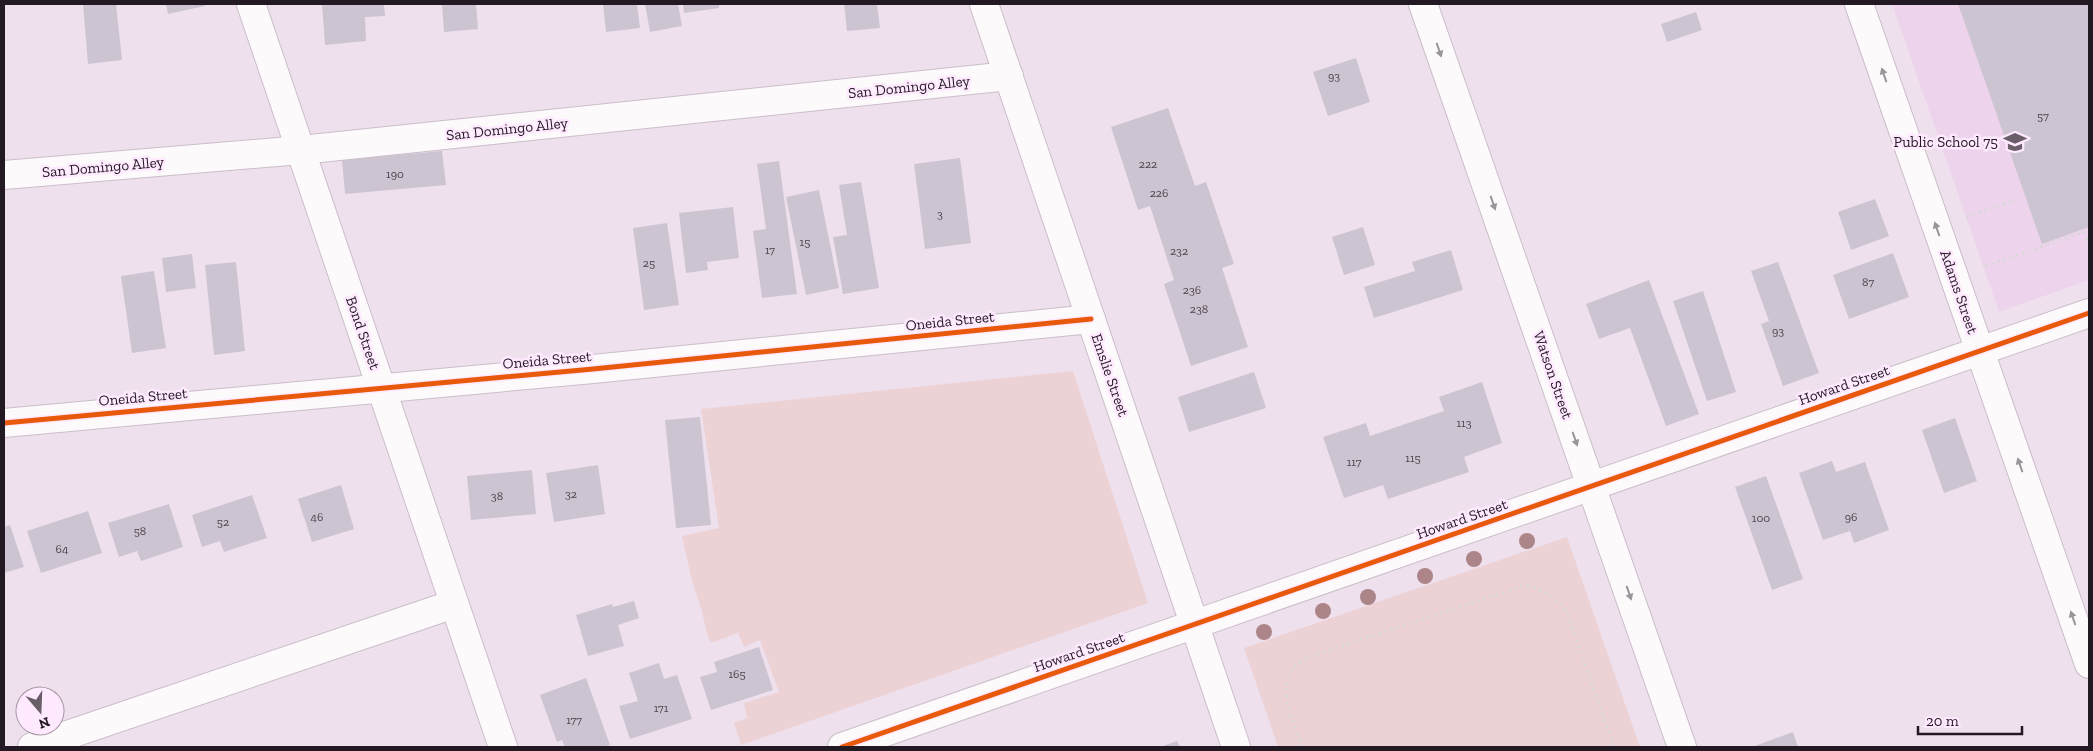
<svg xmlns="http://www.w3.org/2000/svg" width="2093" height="751" font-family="'Zilla Slab',serif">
  <rect width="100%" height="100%" fill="#efe0ee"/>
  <path fill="#edd4ec" d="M1892 4H2089V280L1999 312Z"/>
  <g fill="#ecd2d5">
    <path d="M1073 371 1148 603 741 745 734 723 747 718 744 703 779 692 760 640 744 647 738 633 711 643 707 634 702 611 692 581 682 536 719 528 701 409Z"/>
    <path d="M1567 537 1640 747H1278L1244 648Z"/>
  </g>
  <g fill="#cdc4d1">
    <path d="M83 4H116L122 60 88 64Z"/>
    <path d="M166 4H204L205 6 168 14Z"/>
    <path d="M322 4H384L385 16 365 17 366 41 325 45Z"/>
    <path d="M442 4H476L478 29 444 32Z"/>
    <path d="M603 4H637L640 28 606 32Z"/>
    <path d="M645 4H678L682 26 650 32Z"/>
    <path d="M683 4H719V8L684 13Z"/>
    <path d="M844 4H877L880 28 847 31Z"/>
    <path d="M1958 4H2089V227L2042 244Z"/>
    <path d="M1696 12 1702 30 1667 42 1661 24Z"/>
    <path d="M1356 58 1370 102 1328 116 1313 72Z"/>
    <path d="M1168 108 1195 186 1206 182 1234 264 1222 268 1248 347 1191 366 1164 284 1174 280 1150 206 1138 210 1111 127Z"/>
    <path d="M442 151 446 185 345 194 342 160Z"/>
    <path d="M960 158 971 243 925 249 914 164Z"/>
    <path d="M779 161 797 294 762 298 753 231 766 229 757 164Z"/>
    <path d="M861 182 879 288 843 294 833 237 847 235 839 185Z"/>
    <path d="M819 190 839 288 806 295 786 197Z"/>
    <path d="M1875 199 1889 236 1851 250 1838 212Z"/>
    <path d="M733 207 739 258 707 262 708 270 686 273 679 213Z"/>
    <path d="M667 223 679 305 644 310 633 228Z"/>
    <path d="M1363 227 1375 265 1344 275 1332 237Z"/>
    <path d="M1451 250 1463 290 1374 318 1364 287 1415 271 1412 262Z"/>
    <path d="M1893 253 1909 297 1849 319 1833 275Z"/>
    <path d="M192 254 196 288 166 292 162 258Z"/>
    <path d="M236 262 245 351 214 355 205 265Z"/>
    <path d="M1778 262 1819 373 1783 386 1761 324 1769 321 1751 271Z"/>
    <path d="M154 271 166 348 132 353 121 276Z"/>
    <path d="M1649 280 1699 414 1666 426 1630 328 1599 339 1586 304Z"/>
    <path d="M1703 291 1736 392 1707 401 1673 301Z"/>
    <path d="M1254 372 1266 408 1189 432 1178 397Z"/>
    <path d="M1482 382 1502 443 1464 457 1469 472 1388 499 1383 485 1344 498 1323 437 1366 423 1370 436 1444 411 1439 397Z"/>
    <path d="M700 417 711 525 676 528 665 420Z"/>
    <path d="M1955 418 1977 481 1944 493 1922 430Z"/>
    <path d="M1832 461 1836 472 1865 462 1889 530 1854 543 1850 531 1823 540 1799 473Z"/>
    <path d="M598 465 605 514 554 522 546 473Z"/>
    <path d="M532 470 536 514 471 520 467 476Z"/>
    <path d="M1766 476 1803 579 1772 590 1735 487Z"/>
    <path d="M341 485 354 529 312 542 298 499Z"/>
    <path d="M252 495 267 538 224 552 220 541 202 547 192 515Z"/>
    <path d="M169 504 183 547 141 561 137 551 119 557 108 523Z"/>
    <path d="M88 511 102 553 41 573 27 531Z"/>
    <path d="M10 525 24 567 4 573V527Z"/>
    <path d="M634 601 639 618 618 625 624 646 588 656 576 615 612 604 613 607Z"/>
    <path d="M759 647 773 690 711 710 700 677 717 672 714 662Z"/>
    <path d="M659 663 664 679 677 675 692 719 630 739 619 706 638 701 629 673Z"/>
    <path d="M586 678 610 745 603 747H565L562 740 557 742 540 695Z"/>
    <path d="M1793 732 1798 747H1752Z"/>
    <path d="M1177 741 1180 747H1160Z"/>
  </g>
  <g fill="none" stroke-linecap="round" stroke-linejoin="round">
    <defs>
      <g id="minor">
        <path d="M251 4 503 747"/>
        <path d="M984 4 1236 747"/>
        <path d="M1423 4 1682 747"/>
        <path d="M1859 4 2089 664"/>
        <path d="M4 175 301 150 1009 76"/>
        <path d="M4 423 593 369 1091 319"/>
        <path d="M32 747 454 604"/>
        <path d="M842 747 2089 313"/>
      </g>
    </defs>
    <use href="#minor" stroke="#cabec9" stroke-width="30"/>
    <g stroke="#dbd7da" stroke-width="3" stroke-dasharray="2.5 4" stroke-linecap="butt">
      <path d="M1966 217 2020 198"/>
      <path d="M1985 266 2084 232 2089 248"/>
      <path d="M1302 747C1292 718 1270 677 1306 658L1523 586C1544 587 1557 597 1568 615L1614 747"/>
    </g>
    <use href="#minor" stroke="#fdfafc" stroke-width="28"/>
    <defs>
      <g id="cycleway">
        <path d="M4 423 593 369 1091 319"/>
        <path d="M842 747 2089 313"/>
      </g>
    </defs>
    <use href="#cycleway" stroke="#ffe9fe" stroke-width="8"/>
    <use href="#cycleway" stroke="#e8590c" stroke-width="5"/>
  </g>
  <g fill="#ab8588">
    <circle cx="1527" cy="541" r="8"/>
    <circle cx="1474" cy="559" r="8"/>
    <circle cx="1425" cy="576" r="8"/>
    <circle cx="1368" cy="597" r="8"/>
    <circle cx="1323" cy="611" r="8"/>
    <circle cx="1264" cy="632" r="8"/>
  </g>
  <defs><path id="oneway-solid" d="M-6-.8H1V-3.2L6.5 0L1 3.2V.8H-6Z" transform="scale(1.25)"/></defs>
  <g fill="#9a959a">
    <use href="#oneway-solid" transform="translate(1439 50) rotate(71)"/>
    <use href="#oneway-solid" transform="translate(1884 75) rotate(-109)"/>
    <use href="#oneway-solid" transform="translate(1493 203) rotate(71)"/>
    <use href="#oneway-solid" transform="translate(1937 229) rotate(-109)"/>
    <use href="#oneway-solid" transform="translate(1575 439) rotate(71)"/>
    <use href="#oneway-solid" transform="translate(2020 465) rotate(-109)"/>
    <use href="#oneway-solid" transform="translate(1629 593) rotate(71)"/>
    <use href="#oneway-solid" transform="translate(2073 618) rotate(-109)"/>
  </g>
  <defs>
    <symbol id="school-bare" viewBox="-9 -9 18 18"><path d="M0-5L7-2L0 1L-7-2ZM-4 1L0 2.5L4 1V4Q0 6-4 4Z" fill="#6a5f69" stroke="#ffe9fe" stroke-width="2.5" paint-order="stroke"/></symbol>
  </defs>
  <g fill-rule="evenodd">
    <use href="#school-bare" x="1999" y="126" width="32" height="32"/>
  </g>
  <g text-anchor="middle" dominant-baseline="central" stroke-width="5" stroke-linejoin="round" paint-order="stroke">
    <g font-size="12" fill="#4d444e">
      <text x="1334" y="76">93</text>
      <text x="2043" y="116">57</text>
      <text x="1148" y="164">222</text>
      <text x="395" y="174">190</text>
      <text x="1159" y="193">226</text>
      <text x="940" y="214">3</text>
      <text x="805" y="242">15</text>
      <text x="770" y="250">17</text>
      <text x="1179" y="251">232</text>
      <text x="649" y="263">25</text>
      <text x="1868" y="282">87</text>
      <text x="1192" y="290">236</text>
      <text x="1199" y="309">238</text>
      <text x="1778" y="331">93</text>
      <text x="1464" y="423">113</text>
      <text x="1413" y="458">115</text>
      <text x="1354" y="462">117</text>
      <text x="571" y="494">32</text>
      <text x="497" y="496">38</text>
      <text x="317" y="517">46</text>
      <text x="1851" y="517">96</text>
      <text x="1761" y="518">100</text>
      <text x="223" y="522">52</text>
      <text x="140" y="531">58</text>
      <text x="62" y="549">64</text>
      <text x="737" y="674">165</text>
      <text x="661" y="708">171</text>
      <text x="574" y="720">177</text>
    </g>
    <g font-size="15" fill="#221922" stroke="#ffe9fe">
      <text transform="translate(909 87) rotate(-6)">San Domingo Alley</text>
      <text transform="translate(507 129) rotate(-6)">San Domingo Alley</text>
      <text transform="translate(103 167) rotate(-5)">San Domingo Alley</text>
      <text transform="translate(1959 292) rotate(71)">Adams Street</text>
      <text transform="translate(950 321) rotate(-6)">Oneida Street</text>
      <text transform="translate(363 333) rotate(71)">Bond Street</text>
      <text transform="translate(547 360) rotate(-5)">Oneida Street</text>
      <text transform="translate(1110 375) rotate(71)">Emslie Street</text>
      <text transform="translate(1553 375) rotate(71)">Watson Street</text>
      <text transform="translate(1844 385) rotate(-19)">Howard Street</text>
      <text transform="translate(143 397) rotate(-5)">Oneida Street</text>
      <text transform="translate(1462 519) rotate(-19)">Howard Street</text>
      <text transform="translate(1079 652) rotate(-19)">Howard Street</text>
    </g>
    <g font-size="15" fill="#221922" stroke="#ffe9fe" text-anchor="end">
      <text x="1998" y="142">Public School 75</text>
    </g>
  </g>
  <rect width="2093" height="751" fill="none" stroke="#221922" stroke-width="10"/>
  <g transform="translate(40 711) rotate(161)"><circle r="24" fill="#ffe9fe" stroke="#a796a6"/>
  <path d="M0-4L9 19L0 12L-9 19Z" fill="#6a5f69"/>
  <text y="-8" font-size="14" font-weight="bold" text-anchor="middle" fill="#221922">N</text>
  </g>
  <path d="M1918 726v8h104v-8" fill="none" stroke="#221922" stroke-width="2.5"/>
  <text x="1926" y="726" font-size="15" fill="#221922" stroke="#ffe9fe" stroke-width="4" paint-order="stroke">20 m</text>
</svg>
